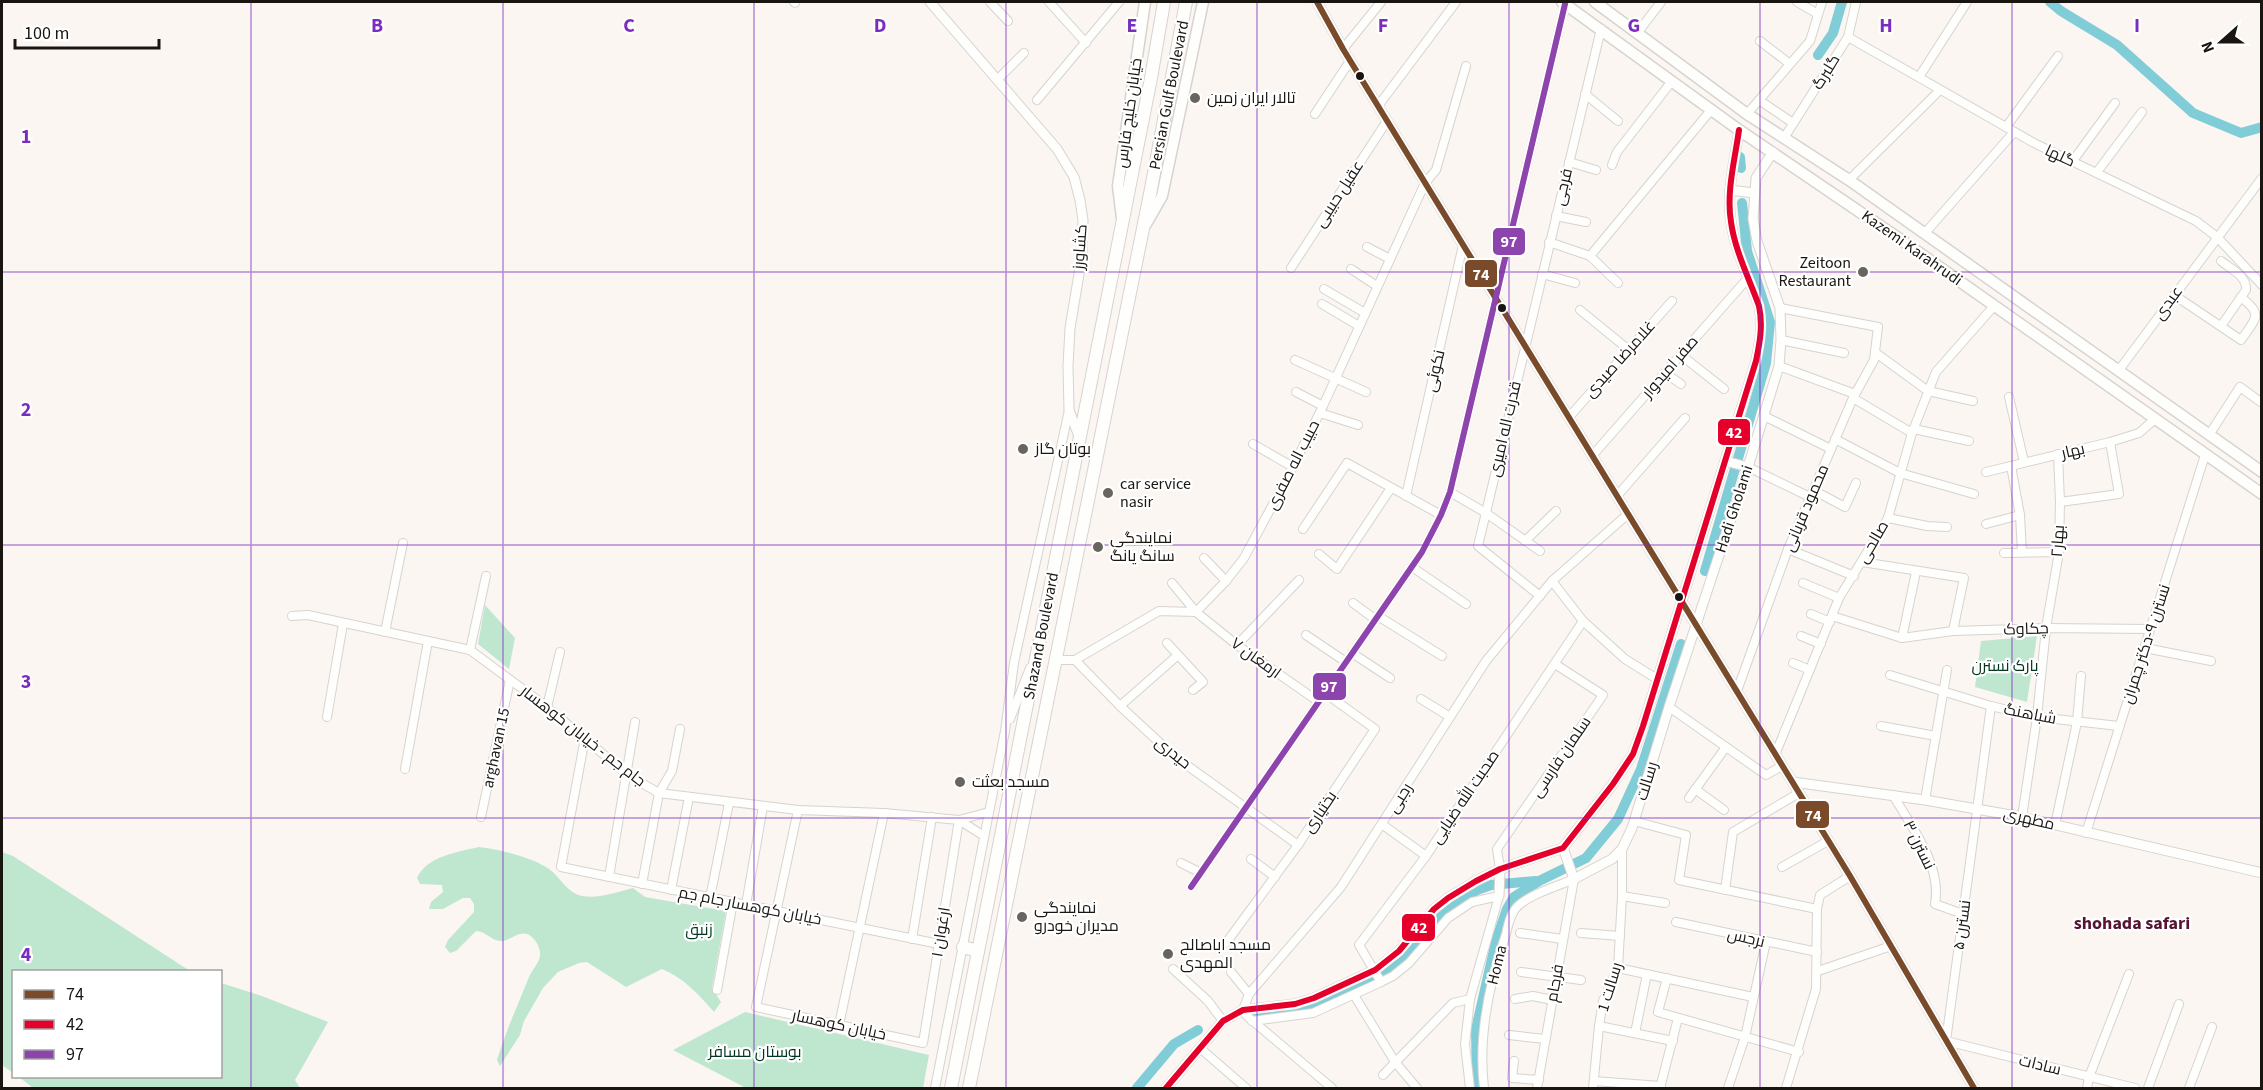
<svg xmlns="http://www.w3.org/2000/svg" width="2263" height="1090" font-family="'Source Sans 3',Cairo,sans-serif">
  <rect width="100%" height="100%" fill="#fbf6f2"/>
  <g fill="#bfe7cf">
    <path d="M485 605 515 638 509 669 478 644Z"/>
    <path d="M2037 636 2027 702 1975 687 1981 641Z"/>
    <path d="M479 847C498 849 530 857 546 867 560 875 565 892 582 896 599 899 617 892 633 888L645 897 726 911 712 988 721 1002 714 1012C698 994 684 978 662 969L626 987 587 962 579 963 558 972 543 988 524 1021 520 1035 500 1066 497 1060C506 1031 518 1004 529 977 532 970 539 963 540 956 541 948 535 937 527 934 518 931 510 941 501 941 491 941 486 931 476 931L456 951 450 953 445 947 448 940 474 912V904L470 898H463L443 909H429L431 902 443 892 442 885 420 884 417 878C427 856 458 852 479 847Z"/>
    <path d="M2 852 13 856 190 971 14 972 13 1073 2 1065Z"/>
    <path d="M221 983 262 996 328 1022 295 1080 300 1088H33L19 1077 220 1076Z"/>
    <path d="M745 1012 929 1055 923 1088H746L673 1050Z"/>
  </g>
  <g fill="none" stroke-linecap="round" stroke-linejoin="round">
    <g stroke="#80cdd8" stroke-width="10">
      <path d="M2050 2 2061 11 2117 45 2193 113 2241 133 2262 127"/>
      <path d="M1818 55 1833 33 1842 2"/>
      <path d="M1740 157 1741 168"/>
      <path d="M1705 571 1766 363 1770 322 1747 251 1742 203"/>
      <path d="M1248 1014 1293 1011 1320 1004 1383 975 1407 954 1442 915 1477 890 1491 885 1535 881"/>
      <path d="M1137 1088 1174 1044 1198 1030"/>
      <path d="M1477 1088 1476 1029 1496 941 1507 909 1514 897 1539 881 1586 858 1618 819 1641 769 1681 644"/>
    </g>
    <defs>
      <g id="minor">
        <path d="M794 2 795 3"/>
        <path d="M990 2 1008 21"/>
        <path d="M1049 2 1086 43"/>
        <path d="M1797 2 1818 14"/>
        <path d="M1638 32 1661 2"/>
        <path d="M1848 37 2034 143 2196 221 2217 237 2262 285"/>
        <path d="M1760 41 1790 64"/>
        <path d="M1343 49 1381 2"/>
        <path d="M1919 77 1967 2"/>
        <path d="M997 80 1024 53"/>
        <path d="M1585 94 1618 121"/>
        <path d="M1037 100 1119 2"/>
        <path d="M1759 100 1793 123"/>
        <path d="M1378 106 1456 2"/>
        <path d="M1315 114 1350 61"/>
        <path d="M1747 114 1810 41 1822 2"/>
        <path d="M2006 127 2058 56"/>
        <path d="M1784 138 1848 37 1856 2"/>
        <path d="M1569 162 1596 170"/>
        <path d="M2072 162 2115 103"/>
        <path d="M1612 165 1617 152 1672 81"/>
        <path d="M2097 172 2142 112"/>
        <path d="M1849 180 1940 90"/>
        <path d="M1556 216 1586 222"/>
        <path d="M1925 233 2014 132"/>
        <path d="M1549 242 1590 256 1618 283"/>
        <path d="M1367 247 1390 259"/>
        <path d="M1590 256 1711 110"/>
        <path d="M1291 268 1387 121"/>
        <path d="M1351 269 1377 286"/>
        <path d="M1542 274 1575 283"/>
        <path d="M1324 289 1365 313"/>
        <path d="M2174 295 2241 340C2257 317 2263 315 2241 297"/>
        <path d="M1322 304 1359 326"/>
        <path d="M1580 310 1629 350"/>
        <path d="M2221 326 2246 290C2247 276 2231 269 2221 261"/>
        <path d="M1781 340 1844 353"/>
        <path d="M1876 353 1928 391 1973 401"/>
        <path d="M1681 355 1724 389"/>
        <path d="M1295 360 1366 392"/>
        <path d="M1779 366 1855 394"/>
        <path d="M2119 370 2262 178"/>
        <path d="M1665 373 1681 384"/>
        <path d="M1296 392 1323 406"/>
        <path d="M2009 397 2024 462"/>
        <path d="M1853 398 1912 433"/>
        <path d="M1320 413 1358 425"/>
        <path d="M1764 416 1831 449"/>
        <path d="M1569 417 1672 301"/>
        <path d="M1914 429 1969 441"/>
        <path d="M2209 435 2240 387 2262 403"/>
        <path d="M1835 439 1900 473 1974 494"/>
        <path d="M1253 444 1293 467"/>
        <path d="M1592 456 1748 278"/>
        <path d="M2011 466 2020 515 2022 552"/>
        <path d="M1748 467 1810 497"/>
        <path d="M1986 472 2110 442 2139 433 2155 419"/>
        <path d="M1813 490 1845 507 1856 483"/>
        <path d="M1450 492 1486 513 1540 551"/>
        <path d="M1406 496 1463 245"/>
        <path d="M1617 496 1685 418"/>
        <path d="M2060 502 2119 494 2110 442"/>
        <path d="M1888 518 1927 526 1947 527"/>
        <path d="M1986 524 2020 515"/>
        <path d="M1303 529 1347 463 1441 515"/>
        <path d="M1525 541 1556 511"/>
        <path d="M1788 549 1854 576"/>
        <path d="M2004 553 2059 552"/>
        <path d="M1319 554 1337 569 1391 488"/>
        <path d="M1204 558 1226 581"/>
        <path d="M1862 562 1964 578 1953 631"/>
        <path d="M1412 567 1466 604"/>
        <path d="M1552 581 1583 621 1625 659 1657 679"/>
        <path d="M1172 583 1196 612 1237 645 1319 702"/>
        <path d="M1803 583 1839 598"/>
        <path d="M1540 596 1478 546 1601 29"/>
        <path d="M1353 603 1376 620"/>
        <path d="M1811 614 1830 622"/>
        <path d="M292 616 308 615 470 650 547 707 628 775 659 793 798 810 884 813 959 820 989 812"/>
        <path d="M1378 616 1442 656"/>
        <path d="M1832 616 1902 638 1953 631 2046 628 2150 629"/>
        <path d="M385 632 403 543"/>
        <path d="M1306 635 1346 662"/>
        <path d="M1801 636 1821 644"/>
        <path d="M1902 638 1916 572"/>
        <path d="M1167 643 1203 682 1193 690"/>
        <path d="M1237 645 1299 580"/>
        <path d="M2145 648 2211 661"/>
        <path d="M470 650 486 576"/>
        <path d="M1352 653 1390 678"/>
        <path d="M1055 660H1075L1120 706 1174 756 1298 845"/>
        <path d="M1075 660 1159 611 1196 612 1226 581 1244 558 1293 467 1323 406 1425 183 1436 170 1466 66"/>
        <path d="M1793 663 1810 670"/>
        <path d="M1890 675 1991 706 2037 717 2119 726"/>
        <path d="M1737 691 1788 549 1853 398 1874 360 1878 327 1780 308"/>
        <path d="M1421 699 1450 717"/>
        <path d="M1120 706 1178 655"/>
        <path d="M1991 706 1946 1041 2135 1088"/>
        <path d="M547 707 560 652"/>
        <path d="M1669 707 1766 775 1782 766"/>
        <path d="M327 717 343 624"/>
        <path d="M1010 719 1030 668"/>
        <path d="M1881 726 1936 736"/>
        <path d="M585 738 561 867 939 944"/>
        <path d="M1775 755 1839 598 1888 518 1912 433 1936 372 1994 306"/>
        <path d="M405 769 428 641"/>
        <path d="M1695 789 1724 810"/>
        <path d="M1893 795C1912 828 1942 865 1935 904L1963 914"/>
        <path d="M1689 798 1726 747"/>
        <path d="M1925 800 1947 670"/>
        <path d="M798 810 756 1007 923 1043 959 820"/>
        <path d="M481 817 510 680"/>
        <path d="M2022 817 2037 717 2046 628 2059 552 2060 502 2058 454"/>
        <path d="M959 820 984 836"/>
        <path d="M1634 821 1686 835 1679 880 1817 909"/>
        <path d="M1383 825 1426 856"/>
        <path d="M2055 825 2077 722 2081 676"/>
        <path d="M2086 833 2205 455"/>
        <path d="M1251 859 1275 877"/>
        <path d="M1181 863 1201 873"/>
        <path d="M1782 867 1828 841"/>
        <path d="M1500 869 1497 849 1603 695 1555 664"/>
        <path d="M609 877 635 722"/>
        <path d="M642 884 659 793 672 771 680 729"/>
        <path d="M1191 887 1422 552 1441 515 1450 492 1565 4"/>
        <path d="M671 890 689 797"/>
        <path d="M1725 890 1733 832 1799 793"/>
        <path d="M1622 896 1665 903"/>
        <path d="M710 898 729 803"/>
        <path d="M746 905 763 806"/>
        <path d="M1676 922 1817 952"/>
        <path d="M1520 933 1562 939"/>
        <path d="M1581 933 1620 936"/>
        <path d="M912 939 932 817"/>
        <path d="M1226 943 1298 845 1375 729 1325 693"/>
        <path d="M1618 968 1753 997"/>
        <path d="M1173 969 1208 1001 1223 1021"/>
        <path d="M1818 971 1891 946"/>
        <path d="M1231 972 1249 994"/>
        <path d="M1521 972 1581 980"/>
        <path d="M1667 978 1658 1012 1799 1052"/>
        <path d="M1381 982 1359 945 1426 856 1583 621"/>
        <path d="M717 990 733 902"/>
        <path d="M1354 995 1395 1062 1417 1088"/>
        <path d="M1515 999 1533 996 1552 1000"/>
        <path d="M1252 1021 1313 1013 1381 982 1393 976 1409 963 1448 918 1472 902 1499 896 1470 999 1465 1044 1470 1088"/>
        <path d="M839 1025 884 813"/>
        <path d="M1599 1026 1673 1041"/>
        <path d="M1635 1033 1647 974"/>
        <path d="M1509 1035 1545 1039"/>
        <path d="M1200 1048 1246 1088"/>
        <path d="M1514 1061 1512 1078 1539 1080"/>
        <path d="M1383 1075 1453 1003 1470 999"/>
        <path d="M1594 1081 1661 1086"/>
        <path d="M935 1088 1005 731 1014 663 1069 410"/>
        <path d="M1332 1088 1247 1016 1243 1010 1249 994 1341 887 1486 661 1552 581 1628 514"/>
        <path d="M1484 1088C1478 1037 1489 983 1506 934 1508 925 1510 915 1516 908 1527 895 1558 886 1574 879"/>
        <path d="M1537 1088 1574 879"/>
        <path d="M1593 1088 1599 1026 1603 1001 1618 968 1622 896V849"/>
        <path d="M1660 1088 1678 1018"/>
        <path d="M1728 1088 1745 1037 1766 942"/>
        <path d="M1786 1088 1816 989 1817 909 1820 895 1850 876"/>
        <path d="M2087 1088 2089 1077 2129 974"/>
        <path d="M2148 1088 2179 1004"/>
        <path d="M2189 1088 2212 1027"/>
      </g>
      <g id="tertiary">
        <path d="M930 2 1057 149 1074 177 1080 200 1083 220 1082 256 1070 328 1068 366 1069 410 1080 439"/>
        <path d="M1317 2 1343 49 1850 876 1974 1088"/>
        <path d="M1730 190 1754 193"/>
        <path d="M1725 461 1748 467"/>
        <path d="M1793 782 1925 800 2022 817 2262 873"/>
        <path d="M1563 848 1574 879 1612 859 1622 849 1632 828 1669 707 1748 467 1779 366 1781 340 1780 308 1757 241 1753 219 1756 178 1773 152"/>
        <path d="M1499 896 1500 869"/>
        <path d="M1166 1088 1223 1021 1243 1010 1295 1004 1314 998 1375 970 1399 951 1434 909 1448 898 1476 881 1500 869 1563 848 1613 784 1633 754 1643 726 1756 361C1760 342 1763 325 1759 306 1749 278 1735 251 1731 222 1726 192 1735 159 1739 130"/>
      </g>
      <g id="secondary">
        <path d="M1562 2 1739 130 1901 240 2262 494"/>
        <path d="M1595 2 1747 114 1849 180 2262 472"/>
        <path d="M1122 218 1118 186 1145 2"/>
        <path d="M1146 224 1162 196 1203 2"/>
      </g>
      <g id="trunk">
        <path d="M963 947 978 951"/>
        <path d="M951 1088 1151 78 1164 2"/>
        <path d="M969 1088 1151 189 1186 2"/>
      </g>
    </defs>
    <use href="#minor" stroke="#d7d3cf" stroke-width="10"/>
    <use href="#tertiary" stroke="#d7d3cf" stroke-width="11"/>
    <use href="#secondary" stroke="#d7d3cf" stroke-width="13"/>
    <use href="#trunk" stroke="#d7d3cf" stroke-width="14"/>
    <use href="#minor" stroke="#fefefd" stroke-width="8"/>
    <use href="#tertiary" stroke="#fefefd" stroke-width="9"/>
    <use href="#secondary" stroke="#fefefd" stroke-width="10"/>
    <use href="#trunk" stroke="#fefefd" stroke-width="12"/>
    <defs>
      <path id="bus-1" d="M1317 2 1343 49 1850 876 1974 1088"/>
      <path id="bus-2" d="M1166 1088 1223 1021 1243 1010 1295 1004 1314 998 1375 970 1399 951 1434 909 1448 898 1476 881 1500 869 1563 848 1613 784 1633 754 1643 726 1756 361C1760 342 1763 325 1759 306 1749 278 1735 251 1731 222 1726 192 1735 159 1739 130"/>
      <path id="bus-3" d="M1191 887 1422 552 1441 515 1450 492 1565 4"/>
    </defs>
    <use href="#bus-1" stroke="#fff" stroke-width="10"/>
    <use href="#bus-2" stroke="#fff" stroke-width="10"/>
    <use href="#bus-3" stroke="#fff" stroke-width="10"/>
    <use href="#bus-1" stroke="#7a4b2a" stroke-width="6"/>
    <use href="#bus-2" stroke="#e4002b" stroke-width="6"/>
    <use href="#bus-3" stroke="#8e44ad" stroke-width="6"/>
  </g>
  <path fill="none" stroke="#7b2cbf" stroke-width="1.5" stroke-opacity="0.55" d="M251 2V1088M503 2V1088M754 2V1088M1006 2V1088M1257 2V1088M1509 2V1088M1760 2V1088M2012 2V1088M2 272H2262M2 545H2262M2 818H2262"/>
  <g fill="#191612" stroke="#fff" stroke-width="2">
    <circle cx="1360" cy="76" r="5"/>
    <circle cx="1502" cy="308" r="5"/>
    <circle cx="1679" cy="597" r="5"/>
  </g>
  <g fill="#686460" stroke="#fff" stroke-width="2">
    <circle cx="1195" cy="98" r="6"/>
    <circle cx="1863" cy="272" r="6"/>
    <circle cx="1023" cy="449" r="6"/>
    <circle cx="1108" cy="493" r="6"/>
    <circle cx="1098" cy="547" r="6"/>
    <circle cx="960" cy="782" r="6"/>
    <circle cx="1022" cy="917" r="6"/>
    <circle cx="1168" cy="954" r="6"/>
  </g>
  <g text-anchor="middle" dominant-baseline="central" stroke-width="4.5" stroke-linejoin="round" paint-order="stroke">
    <g font-size="16" fill="#191612" stroke="#fff">
      <text transform="translate(1826 72) rotate(-58)">گلبرگ</text>
      <text transform="translate(1169 95) rotate(-79)">Persian Gulf Boulevard</text>
      <text transform="translate(1129 113) rotate(-82)">خیابان خلیج فارس</text>
      <text transform="translate(2060 156) rotate(25)">گلها</text>
      <text transform="translate(1563 187) rotate(-77)">فرجی</text>
      <text transform="translate(1339 194) rotate(-57)">عقیل حبیبی</text>
      <text transform="translate(1080 247) rotate(-86)">کشاورز</text>
      <text transform="translate(1912 248) rotate(35)">Kazemi Karahrudi</text>
      <text transform="translate(2168 303) rotate(-54)">عبدی</text>
      <text transform="translate(1620 359) rotate(-48)">غلامرضا صیدی</text>
      <text transform="translate(1670 367) rotate(-49)">صفر امیدوار</text>
      <text transform="translate(1435 371) rotate(-77)">نکوئی</text>
      <text transform="translate(1505 429) rotate(-77)">قدرت اله امیری</text>
      <text transform="translate(2073 451) rotate(-13)">بهار</text>
      <text transform="translate(1293 465) rotate(-63)">حبیب اله صفری</text>
      <text transform="translate(1806 508) rotate(-67)">محمود قربانی</text>
      <text transform="translate(1734 509) rotate(-72)">Hadi Gholami</text>
      <text transform="translate(2058 541) rotate(-86)">بهار۲</text>
      <text transform="translate(1873 542) rotate(-60)">صالحی</text>
      <text transform="translate(2026 629) rotate(-2)">چکاوک</text>
      <text transform="translate(1041 636) rotate(-79)">Shazand Boulevard</text>
      <text transform="translate(2146 644) rotate(-72)">نسترن ۹-دکتر چمران</text>
      <text transform="translate(1256 658) rotate(36)">ارمغان ۷</text>
      <text transform="translate(2030 714) rotate(11)">شباهنگ</text>
      <text transform="translate(583 736) rotate(38)">جام جم - خیابان کوهسار</text>
      <text transform="translate(496 748) rotate(-78)">arghavan 15</text>
      <text transform="translate(1173 753) rotate(39)">حیدری</text>
      <text transform="translate(1561 757) rotate(-56)">سلمان فارسی</text>
      <text transform="translate(1647 781) rotate(-73)">رسالت</text>
      <text transform="translate(1465 797) rotate(-56)">صحبت الله ضیایی</text>
      <text transform="translate(1400 798) rotate(-58)">رجبی</text>
      <text transform="translate(1320 812) rotate(-56)">بختیاری</text>
      <text transform="translate(2029 819) rotate(13)">مطهری</text>
      <text transform="translate(1919 845) rotate(64)">نسترن ۳</text>
      <text transform="translate(750 906) rotate(11)">خیابان کوهسار جام جم</text>
      <text transform="translate(1962 925) rotate(-82)">نسترن ۵</text>
      <text transform="translate(941 932) rotate(-81)">ارغوان ۱</text>
      <text transform="translate(1746 938) rotate(13)">نرجس</text>
      <text transform="translate(1497 965) rotate(-76)">Homa</text>
      <text transform="translate(1555 983) rotate(-80)">فرجام</text>
      <text transform="translate(1610 987) rotate(-73)">رسالت 1</text>
      <text transform="translate(839 1025) rotate(12)">خیابان کوهسار</text>
      <text transform="translate(2040 1065) rotate(14)">سادات</text>
    </g>
    <g font-size="16" fill="#191612" stroke="#fff" text-anchor="start">
      <text x="1207" y="98">تالار ایران زمین</text>
      <text x="1851" y="263" text-anchor="end">Zeitoon<tspan x="1851" dy="18">Restaurant</tspan></text>
      <text x="1035" y="449">بوتان گاز</text>
      <text x="1120" y="484">car service<tspan x="1120" dy="18">nasir</tspan></text>
      <text x="1110" y="538">نمایندگی<tspan x="1110" dy="18">سانگ یانگ</tspan></text>
      <text x="972" y="782">مسجد بعثت</text>
      <text x="1034" y="908">نمایندگی<tspan x="1034" dy="18">مدیران خودرو</tspan></text>
      <text x="1180" y="945">مسجد اباصالح<tspan x="1180" dy="18">المهدی</tspan></text>
    </g>
    <g font-size="16" fill="#013521" stroke="#fff">
      <text x="2005" y="666">پارک نسترن</text>
      <text x="699" y="930">زنبق</text>
      <text x="755" y="1052">بوستان مسافر</text>
    </g>
    <g font-size="18" font-weight="bold" fill="#561432" stroke="#fff">
      <text x="2132" y="923">shohada safari</text>
    </g>
  </g>
  <g font-size="20" text-anchor="middle" font-weight="bold" fill="#7b2cbf" stroke="#fff" stroke-width="4.5" stroke-linejoin="round" paint-order="stroke">
    <text x="377" y="32">B</text>
    <text x="629" y="32">C</text>
    <text x="880" y="32">D</text>
    <text x="1132" y="32">E</text>
    <text x="1383" y="32">F</text>
    <text x="1634" y="32">G</text>
    <text x="1886" y="32">H</text>
    <text x="2137" y="32">I</text>
    <text x="26" y="143">1</text>
    <text x="26" y="416">2</text>
    <text x="26" y="688">3</text>
    <text x="26" y="961">4</text>
  </g>
  <g stroke="#fff" stroke-width="2">
    <rect x="1492" y="227" width="34" height="29" rx="6" fill="#8e44ad"/>
    <rect x="1464" y="259" width="34" height="29" rx="6" fill="#7a4b2a"/>
    <rect x="1717" y="418" width="34" height="28" rx="6" fill="#e4002b"/>
    <rect x="1312" y="672" width="35" height="29" rx="6" fill="#8e44ad"/>
    <rect x="1795" y="800" width="35" height="29" rx="6" fill="#7a4b2a"/>
    <rect x="1401" y="913" width="35" height="29" rx="6" fill="#e4002b"/>
  </g>
  <g font-size="16" text-anchor="middle" font-weight="bold" fill="#fff">
    <text x="1509" y="247">97</text>
    <text x="1481" y="280">74</text>
    <text x="1734" y="438">42</text>
    <text x="1329" y="692">97</text>
    <text x="1813" y="821">74</text>
    <text x="1419" y="933">42</text>
  </g>
  <rect width="2263" height="1090" fill="none" stroke="#191612" stroke-width="6"/>
  <rect x="12" y="970" width="210" height="108" fill="#ffffff" stroke="#a3a2a0" stroke-width="1.5"/>
  <rect x="24" y="990" width="30" height="9" fill="#7a4b2a" stroke="#a3a2a0" stroke-width="1.5"/>
  <text x="66" y="1000" font-size="18" fill="#191612">74</text>
  <rect x="24" y="1020" width="30" height="9" fill="#e4002b" stroke="#a3a2a0" stroke-width="1.5"/>
  <text x="66" y="1030" font-size="18" fill="#191612">42</text>
  <rect x="24" y="1050" width="30" height="9" fill="#8e44ad" stroke="#a3a2a0" stroke-width="1.5"/>
  <text x="66" y="1060" font-size="18" fill="#191612">97</text>
  <g transform="translate(2221 42) rotate(249)" stroke="#ffffff" stroke-width="4.5" paint-order="stroke">
  <path d="M0-4.5L10 22L0 15L-10 22Z" fill="#191612"/>
  <text y="-9" font-size="16" font-weight="bold" text-anchor="middle" fill="#191612">N</text>
  </g>
  <path d="M15 39v9h144v-9" fill="none" stroke="#191612" stroke-width="3"/>
  <text x="24" y="39" font-size="18" fill="#191612" stroke="#ffffff" stroke-width="4.5" paint-order="stroke">100 m</text>
</svg>
